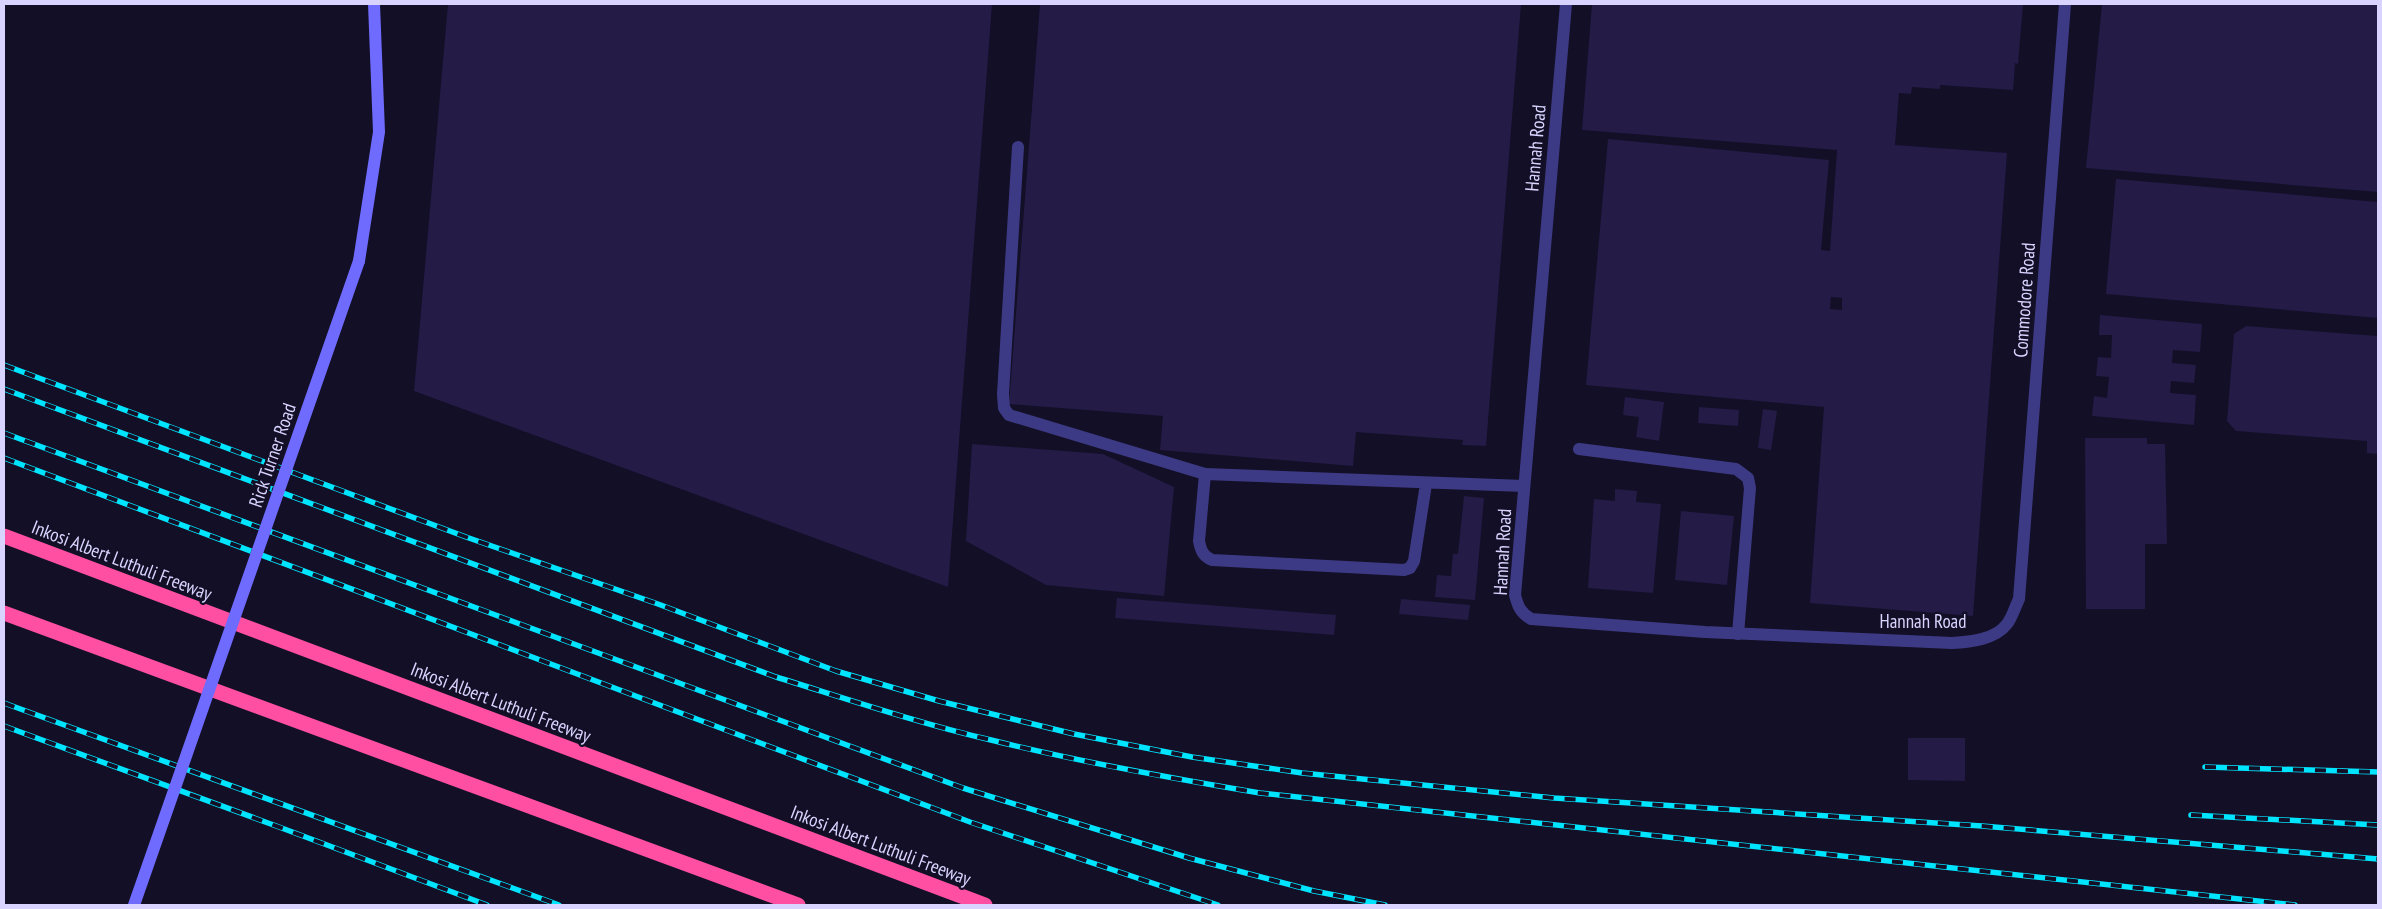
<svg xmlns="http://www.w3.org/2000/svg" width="2382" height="909" font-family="'PT Sans Narrow',sans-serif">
  <rect width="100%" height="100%" fill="#130f26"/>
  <g fill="#241b47" fill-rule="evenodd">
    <path d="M448 4H992L948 587 414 391Z"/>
    <path d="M1040 4H1521L1486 446 1462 445 1463 440 1356 432 1353 466 1160 450 1163 416 1009 404Z"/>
    <path d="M1592 4H2023L2018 64 2015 63 2013 90 1940 85V89L1912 87 1911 94 1899 93 1895 145 2007 153 1973 616 1810 603 1824 407 1586 385 1608 139 1829 160 1821 250 1830 251 1837 150 1582 130ZM1831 297 1842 298V310L1830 309Z"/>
    <path d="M2102 4H2378V192L2086 168Z"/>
    <path d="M2116 179 2378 202V318L2106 294Z"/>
    <path d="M2100 315 2202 324 2200 352 2173 350 2172 363 2196 365 2194 383 2171 381 2170 393 2196 395 2194 425 2092 416 2094 396 2107 398 2109 377 2096 376 2098 357 2111 358 2112 335H2099Z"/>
    <path d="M2246 326 2377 336 2378 333V454L2367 453V441L2236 431 2227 421 2234 334Z"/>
    <path d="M1625 397 1664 402 1659 441 1636 437 1639 417 1623 415Z"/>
    <path d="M1699 407 1739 410 1738 426 1698 423Z"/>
    <path d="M1763 409 1777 411 1771 450 1758 448Z"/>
    <path d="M2085 438H2147V444H2165L2167 544H2145V609H2086Z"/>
    <path d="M972 444 1103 454 1174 487 1164 596 1046 585 966 541Z"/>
    <path d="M1615 489 1637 491 1636 502 1661 504 1653 593 1588 588 1594 499 1615 501Z"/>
    <path d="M1464 496 1484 498 1475 600 1435 597 1437 575 1451 576 1453 554H1458Z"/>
    <path d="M1681 511 1734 516 1727 585 1675 580Z"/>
    <path d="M1117 598 1336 615 1334 635 1115 618Z"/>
    <path d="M1401 599 1470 605 1468 620 1399 614Z"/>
    <path d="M1908 738H1965V781L1908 780Z"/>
  </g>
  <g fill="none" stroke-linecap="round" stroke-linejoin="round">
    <g stroke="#3d3a85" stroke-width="12">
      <path d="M1566 4 1515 595C1518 607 1521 613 1531 619L1705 632 1952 643C1969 642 1995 640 2007 624 2012 618 2015 607 2019 599L2065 4"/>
      <path d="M1018 147 1003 394 1004 408 1009 415 1205 474"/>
      <path d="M1579 449 1736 469 1748 478 1750 488 1738 634"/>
      <path d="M1426 484 1414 561 1410 568 1404 570 1212 560C1203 556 1201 551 1199 541L1205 474 1524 486"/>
    </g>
    <path stroke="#6f6bff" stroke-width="12" d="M359 261 379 132 374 4"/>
    <g stroke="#ff4fa3" stroke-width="15">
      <path d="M4 536 985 905"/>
      <path d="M4 613 798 905"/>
    </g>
    <defs>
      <g id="rail">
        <path d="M4 365 466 537 658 604 836 671 939 701 1074 734 1192 757 1302 773 1554 798 1982 826 2378 859"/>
        <path d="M4 389 776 677C847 699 918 723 991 740 1080 762 1170 778 1260 793L2295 905"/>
        <path d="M4 433 963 788 1189 858 1314 891 1385 905"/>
        <path d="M4 458 970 822 1218 905"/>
        <path d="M4 703 559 905"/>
        <path d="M4 726 279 827 487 905"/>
        <path d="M2205 767 2378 772"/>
        <path d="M2191 815 2378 825"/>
      </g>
    </defs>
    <use href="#rail" stroke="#00e5ff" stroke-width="5.5"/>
    <use href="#rail" stroke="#130f26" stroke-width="4" stroke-dasharray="11" stroke-linecap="butt"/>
    <path stroke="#6f6bff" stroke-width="12" d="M134 905 359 261"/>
  </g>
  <g text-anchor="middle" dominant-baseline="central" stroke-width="4.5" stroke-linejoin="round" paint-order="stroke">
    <g font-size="19" fill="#d9d4ff" stroke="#130f26">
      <text transform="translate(1535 148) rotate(-85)">Hannah Road</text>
      <text transform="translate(2024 300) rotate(-86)">Commodore Road</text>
      <text transform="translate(272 455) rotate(-71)">Rick Turner Road</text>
      <text transform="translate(1502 552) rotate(-87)">Hannah Road</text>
      <text transform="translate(122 560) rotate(21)">Inkosi Albert Luthuli Freeway</text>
      <text x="1923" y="621">Hannah Road</text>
      <text transform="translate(501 702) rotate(21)">Inkosi Albert Luthuli Freeway</text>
      <text transform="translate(881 845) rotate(21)">Inkosi Albert Luthuli Freeway</text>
    </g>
  </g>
  <rect width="2382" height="909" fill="none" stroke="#d9d4ff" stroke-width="10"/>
</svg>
